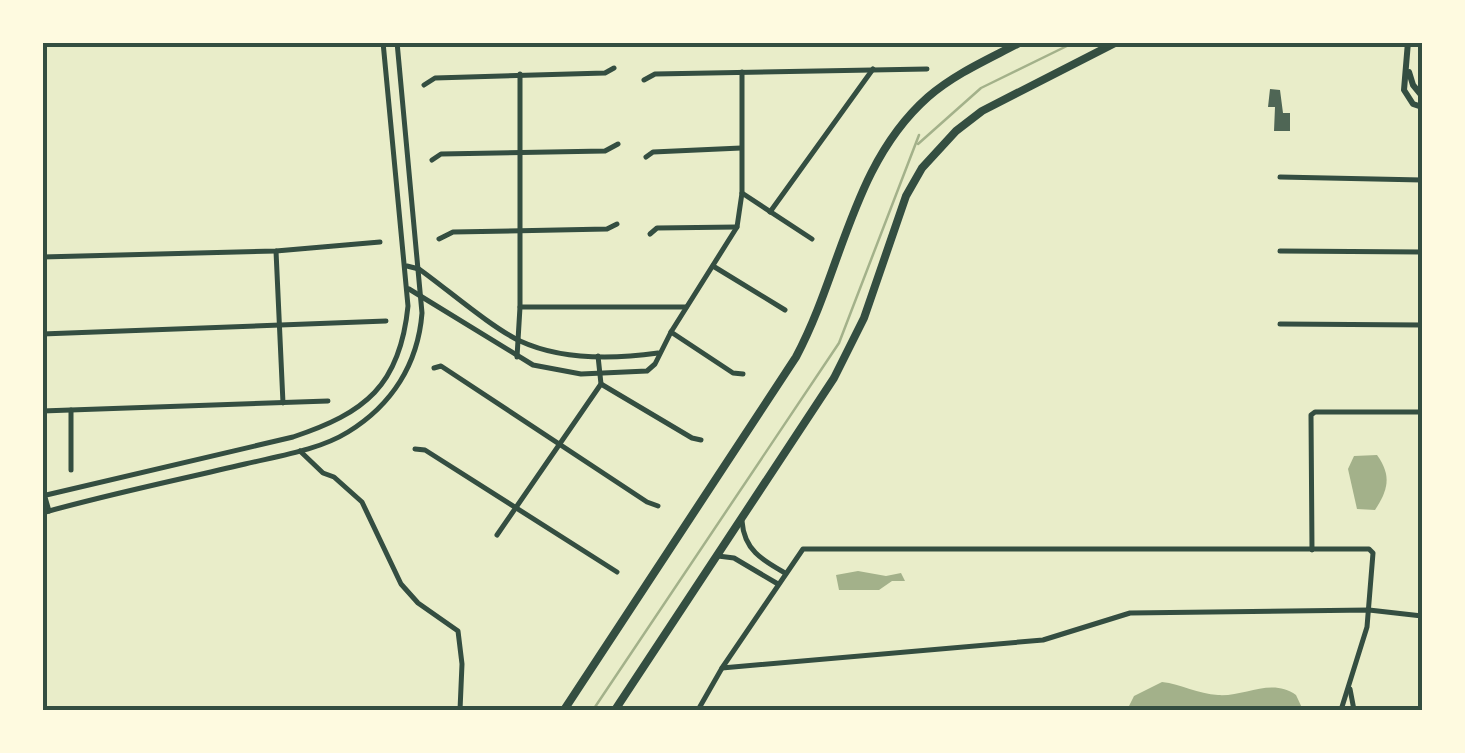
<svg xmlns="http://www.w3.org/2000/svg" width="1465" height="753" font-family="'Fira Sans Condensed',sans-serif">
  <rect width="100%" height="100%" fill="#e9edc9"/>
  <g fill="#a3b18a">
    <path d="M1377 455C1392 476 1388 490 1375 510L1357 509 1348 469 1354 456Z"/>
    <path d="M858 571 886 576 901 573 905 581H892L879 590H839L836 575Z"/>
    <path d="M1162 682C1181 684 1198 694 1218 695 1244 697 1272 677 1296 695L1303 710H1127L1134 696Z"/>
  </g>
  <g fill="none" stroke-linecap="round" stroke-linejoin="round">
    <g stroke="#a3b18a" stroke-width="2.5">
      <path d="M918 144 981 88 1075 42"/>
      <path d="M593 710 839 343 919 135"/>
    </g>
  </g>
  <path fill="#4f6655" d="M1270 89 1280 90 1283 113H1290V131H1274L1275 107H1268Z"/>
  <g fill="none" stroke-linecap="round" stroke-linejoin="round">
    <g stroke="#344e41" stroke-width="5">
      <path d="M644 80 655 74 927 69"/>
      <path d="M424 85 435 78 605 73 614 68"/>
      <path d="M646 157 653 152 741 148"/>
      <path d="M432 160 441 154 605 151 618 144"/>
      <path d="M1280 177 1422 180"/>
      <path d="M742 193 812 239"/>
      <path d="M770 212 873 69"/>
      <path d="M650 234 657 228 737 227"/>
      <path d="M439 239 453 232 607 229 617 224"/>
      <path d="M276 251 283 403"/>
      <path d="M1280 251 1422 252"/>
      <path d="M42 257 276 251 380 242"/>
      <path d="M407 266 419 269C447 289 492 328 520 341 561 360 615 359 658 353"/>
      <path d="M713 266 785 310"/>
      <path d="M409 289 533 365 581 374 647 371 655 364 671 332 737 227 742 193V72"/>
      <path d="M520 307H686"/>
      <path d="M1280 324 1422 325"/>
      <path d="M671 332 733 373 743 374"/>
      <path d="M42 334 386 321"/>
      <path d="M517 357 520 307V74"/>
      <path d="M434 368 441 366 647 502 658 506"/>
      <path d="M601 384 692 438 701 440"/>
      <path d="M71 410V470"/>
      <path d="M42 411 328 401"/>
      <path d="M415 449 425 450 617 572"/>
      <path d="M300 451 323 473 334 477 362 502 401 584 418 603 458 631 462 664 460 710"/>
      <path d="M42 487 49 511"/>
      <path d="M42 496 293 437C365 413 400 386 408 306L383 42"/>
      <path d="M42 513C109 494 178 480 245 464 279 456 319 450 348 432 392 405 418 364 422 313L397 42"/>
      <path d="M742 521C744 550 762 560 785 573"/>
      <path d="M497 535 601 384 598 356"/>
      <path d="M1312 550 1311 415 1315 412H1422"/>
      <path d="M718 556 734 558 778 584"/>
      <path d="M722 668 1043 640 1130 613 1369 610 1422 616"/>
      <path d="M1350 689 1354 710"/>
      <path d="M698 710 722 668 803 549H1369L1373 553 1367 627 1341 710"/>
    </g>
    <g stroke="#344e41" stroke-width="6">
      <path d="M1408 42 1404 90 1413 104 1422 107"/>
      <path d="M1409 72 1413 85 1422 96"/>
    </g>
    <g stroke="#344e41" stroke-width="8">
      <path d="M564 710 796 357C842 271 852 164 928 97 956 73 989 59 1021 42"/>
      <path d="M615 710 834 378 864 318 906 196 922 168 956 131 982 111 1117 42"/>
    </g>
  </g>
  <rect width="1465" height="753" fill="none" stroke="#fefae0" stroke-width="90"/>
  <rect x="45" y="45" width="1375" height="663" fill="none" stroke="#344e41" stroke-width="4"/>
</svg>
